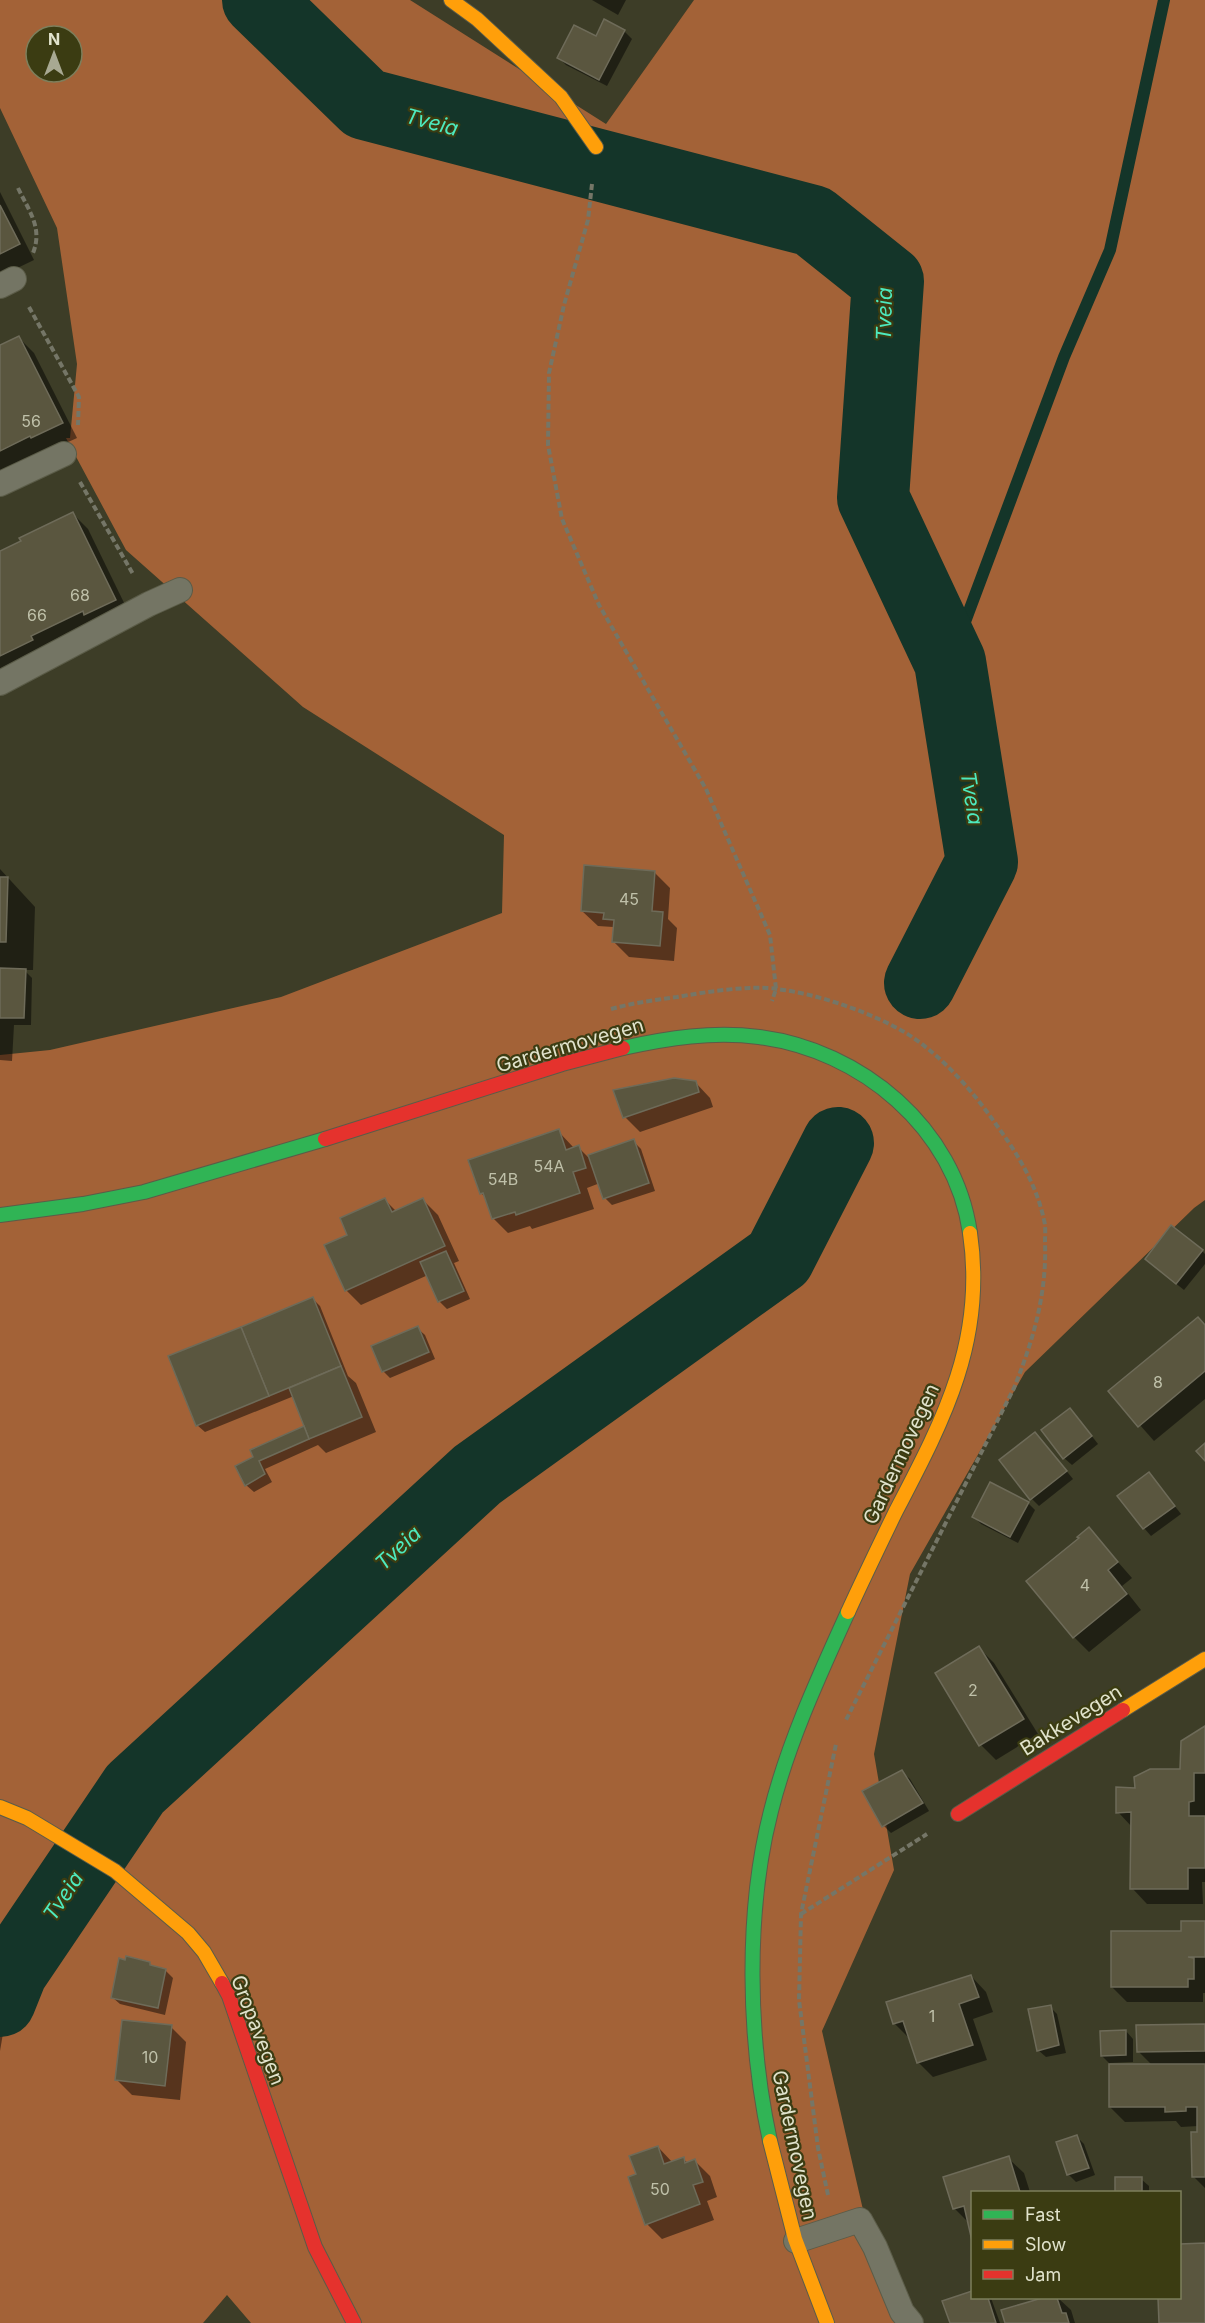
<svg xmlns="http://www.w3.org/2000/svg" width="1205" height="2323" font-family="Inter,sans-serif">
  <rect width="100%" height="100%" fill="#3d3d27"/>
  <path fill="#a36237" fill-rule="evenodd" d="M0 0H410L606 124 694 0H1205V1200L1194 1208 1025 1372 910 1574 874 1754 894 1870 822 2031 875 2262 901 2323H251L227 2295 203 2323H0V1055L50 1050 281 997 502 913 504 835 303 707 126 550 66 438H70L77 364 57 228 0 108ZM36 36H72V72H36Z"/>
  <g fill="#0007">
    <path d="M592 0H626L618 15Z"/>
    <path d="M624 31 632 39 607 86 566 65 559 58 596 38Z"/>
    <path d="M0 192 34 260 5 274 0 273Z"/>
    <path d="M19 338 34 353 77 438 0 473V347Z"/>
    <path d="M73 514 88 529 130 615 0 674V553Z"/>
    <path d="M0 869 35 907 33 970H24L32 978 31 1025H14L12 1061 0 1060Z"/>
    <path d="M655 873 670 888 668 919 677 928 674 961 629 957 614 942 615 929 613 927 598 926 582 911Z"/>
    <path d="M695 1082 710 1098 713 1107 640 1132 625 1117Z"/>
    <path d="M558 1131 574 1148 578 1147 588 1157 633 1141 641 1149 655 1191 612 1205 605 1198 600 1183 587 1188 594 1209 532 1229 530 1226 508 1233 493 1218 486 1198 481 1193Z"/>
    <path d="M385 1200 397 1212 423 1200 438 1215 459 1261 454 1263 470 1299 447 1309 440 1302 428 1275 361 1305 346 1290 349 1236Z"/>
    <path d="M1202 1251 1205 1254V1264L1184 1290 1154 1266Z"/>
    <path d="M313 1299 320 1306 348 1376 356 1383 376 1432 326 1453 318 1445 265 1469 272 1482 254 1492 246 1485 237 1467 306 1427 294 1396 205 1432 197 1425Z"/>
    <path d="M1205 1326V1399L1154 1441 1110 1391Z"/>
    <path d="M417 1328 425 1335 435 1359 390 1378 383 1371Z"/>
    <path d="M1077 1417 1098 1444 1072 1465 1064 1458Z"/>
    <path d="M1042 1441 1073 1479 1039 1506 1032 1499Z"/>
    <path d="M1149 1473 1181 1514 1151 1536 1144 1528Z"/>
    <path d="M1028 1503 1035 1510 1018 1543 981 1524 973 1516Z"/>
    <path d="M1089 1529 1132 1578 1122 1586 1141 1610 1089 1652 1074 1637 1081 1538Z"/>
    <path d="M979 1648 994 1663 1038 1734 996 1760 981 1745Z"/>
    <path d="M1205 1727V1882H1202L1203 1904H1147L1132 1888V1827L1118 1812 1136 1790 1182 1771Z"/>
    <path d="M902 1772 910 1779 929 1811 891 1833 884 1826 865 1792Z"/>
    <path d="M1205 1922V1993H1203V2002H1127L1112 1987 1182 1932Z"/>
    <path d="M149 1963 154 1968 166 1971 173 1978 165 2015 120 2004 112 1997Z"/>
    <path d="M971 1976 986 1992 993 2012 973 2019 987 2060 933 2077 918 2062 910 2039 895 2024 888 2003Z"/>
    <path d="M0 2004 7 2010 0 2051Z"/>
    <path d="M1050 2007 1057 2014 1066 2053 1046 2057 1038 2050Z"/>
    <path d="M1205 2026V2188L1193 2176 1198 2126 1181 2127 1176 2121 1125 2122 1110 2107V2064L1102 2056 1126 2031 1133 2039V2062L1110 2063V2066L1152 2065 1138 2051Z"/>
    <path d="M171 2027 186 2042 180 2100 132 2095 117 2080Z"/>
    <path d="M1077 2137 1084 2144 1095 2175 1076 2182 1069 2175 1058 2143Z"/>
    <path d="M658 2147 673 2163 683 2159 688 2163 695 2161 710 2176 717 2197 707 2201 714 2220 662 2239 647 2224 638 2175Z"/>
    <path d="M1008 2158 1024 2173 1030 2192H972V2234L970 2224 954 2208Z"/>
    <path d="M1117 2179H1141L1149 2186V2192H1117Z"/>
    <path d="M1180 2245H1205V2323H1160V2298H1180Z"/>
    <path d="M972 2293V2298H991L1000 2323H951L944 2302Z"/>
    <path d="M1047 2298H1058L1071 2310 1075 2323H1006L1003 2311Z"/>
  </g>
  <g fill="none" stroke-linecap="round" stroke-linejoin="round">
    <path stroke="#143529" stroke-width="12" d="M950 662 1064 357 1110 250 1164 0"/>
    <g stroke="#143529" stroke-width="72">
      <path d="M258 0 365 104 813 221 888 281 873 498 950 662 982 862 920 983"/>
      <path d="M0 2001 12 1971 135 1789 477 1475 779 1258 838 1143"/>
    </g>
  </g>
  <g fill="#5a563f" stroke="#6e6b59" stroke-width="1.5">
    <path d="M604 19 625 30 599 80 557 58 574 25 596 36Z"/>
    <path d="M0 205 20 244 0 254Z"/>
    <path d="M19 336 63 423 31 438 30 436 0 451V345Z"/>
    <path d="M73 512 116 600 84 615 83 611 31 636 33 640 0 656V551L21 541 19 538Z"/>
    <path d="M584 865 655 871 652 911 663 912 660 946 612 942 614 920 603 919 604 913 581 911Z"/>
    <path d="M0 877H8L6 942H0Z"/>
    <path d="M0 968 26 969 24 1018H0Z"/>
    <path d="M674 1078 696 1081 699 1092 623 1118 613 1090Z"/>
    <path d="M559 1129 566 1150 579 1145 586 1168 573 1172 580 1193 516 1215 515 1212 492 1219 483 1193 480 1194 468 1160Z"/>
    <path d="M634 1139 649 1183 603 1199 588 1155Z"/>
    <path d="M385 1198 392 1212 423 1198 445 1246 345 1291 324 1245 347 1235 340 1218Z"/>
    <path d="M1171 1225 1203 1250 1176 1284 1145 1259Z"/>
    <path d="M446 1251 464 1291 438 1302 420 1262Z"/>
    <path d="M313 1297 341 1366 269 1396 241 1327Z"/>
    <path d="M1198 1317 1205 1325V1371L1138 1427 1108 1391Z"/>
    <path d="M418 1326 429 1352 382 1372 371 1346Z"/>
    <path d="M241 1327 269 1396 196 1426 168 1356Z"/>
    <path d="M341 1366 362 1417 309 1439 289 1388Z"/>
    <path d="M1070 1408 1092 1436 1063 1459 1041 1430Z"/>
    <path d="M304 1426 309 1439 259 1461 265 1474 245 1486 235 1466 253 1457 250 1450Z"/>
    <path d="M1035 1432 1067 1471 1030 1500 999 1460Z"/>
    <path d="M1205 1443V1461L1196 1451Z"/>
    <path d="M1149 1472 1175 1506 1143 1529 1117 1496Z"/>
    <path d="M990 1482 1029 1502 1010 1537 972 1517Z"/>
    <path d="M1089 1527 1118 1562 1108 1570 1127 1594 1073 1638 1026 1581 1079 1538 1077 1537Z"/>
    <path d="M979 1646 1024 1719 979 1746 935 1673Z"/>
    <path d="M1205 1726V1773H1194V1801L1189 1802V1816H1205V1868H1188V1889H1130L1131 1812 1116 1813V1787L1135 1788 1134 1777 1150 1769H1180L1181 1741Z"/>
    <path d="M902 1770 923 1803 882 1827 862 1791Z"/>
    <path d="M1181 1921H1205V1957H1188L1194 1958V1979H1188V1987H1111V1931H1181Z"/>
    <path d="M126 1956 150 1962V1965L166 1969 158 2008 111 1998 119 1958 125 1960Z"/>
    <path d="M971 1975 979 1997 959 2004 973 2045 917 2063 903 2021 893 2024 886 2002Z"/>
    <path d="M1051 2005 1059 2045 1037 2051 1028 2009Z"/>
    <path d="M122 2020 172 2025 165 2086 115 2080Z"/>
    <path d="M1205 2024V2051L1137 2052 1136 2025Z"/>
    <path d="M1126 2030V2055L1101 2056 1100 2031Z"/>
    <path d="M1109 2064H1205V2177H1192L1191 2132H1197V2107H1186V2111L1165 2112V2107H1109Z"/>
    <path d="M1077 2135 1089 2168 1067 2175 1056 2142Z"/>
    <path d="M658 2146 664 2164 684 2157 685 2163 695 2159 703 2182 693 2185 700 2204 645 2225 628 2177 636 2174 629 2156Z"/>
    <path d="M1009 2156 1020 2192H972V2241L964 2206 953 2209 943 2177Z"/>
    <rect x="1115" y="2177" width="27" height="15"/>
    <path d="M1205 2243V2323H1159L1158 2298H1180V2244Z"/>
    <path d="M972 2291V2298H988L996 2323H950L942 2301Z"/>
    <path d="M1042 2298H1057L1062 2313H1066L1069 2323H1005L1001 2310Z"/>
  </g>
  <g fill="none" stroke-linecap="round" stroke-linejoin="round">
    <defs>
      <g id="lane">
        <path d="M0 286 14 279"/>
        <path d="M0 484 64 454"/>
        <path d="M0 683 149 604 180 590"/>
        <path d="M796 2241 860 2220 875 2247 902 2312 911 2323"/>
      </g>
      <g id="fast">
        <path d="M623 1048C668 1038 713 1031 759 1037 861 1050 955 1128 970 1233"/>
        <path d="M0 1215 83 1204 144 1192 325 1139"/>
        <path d="M770 2141C748 2040 745 1912 771 1811 788 1743 819 1676 848 1612"/>
      </g>
      <g id="slow">
        <path d="M451 0 477 19 561 97 596 147"/>
        <path d="M848 1612C863 1579 879 1546 895 1513 943 1421 986 1341 970 1233"/>
        <path d="M1123 1710 1205 1659"/>
        <path d="M0 1807 27 1818 115 1871 188 1933 204 1952 222 1983"/>
        <path d="M770 2141 795 2239 827 2323"/>
      </g>
      <g id="jam">
        <path d="M325 1139 562 1064 623 1048"/>
        <path d="M958 1814 1123 1710"/>
        <path d="M222 1983 229 1996 315 2247 354 2323"/>
      </g>
    </defs>
    <use href="#lane" stroke="#5b5c48" stroke-width="26"/>
    <use href="#fast" stroke="#5b5c48" stroke-width="16"/>
    <use href="#slow" stroke="#5b5c48" stroke-width="16"/>
    <use href="#jam" stroke="#5b5c48" stroke-width="16"/>
    <g stroke="#757667" stroke-width="4" stroke-dasharray="6 3" stroke-linecap="butt">
      <path d="M592 184 588 220 564 305 549 373 548 445 562 519 599 605 706 789 770 935 776 989 772 1001"/>
      <path d="M18 188C29 211 43 228 33 253"/>
      <path d="M29 307 79 397 78 425"/>
      <path d="M80 482 133 574"/>
      <path d="M611 1009C632 1003 655 1000 677 997 705 992 750 985 777 989 818 994 870 1012 906 1033 941 1055 972 1090 995 1123 1017 1153 1036 1183 1044 1220 1046 1227 1045 1235 1045 1242 1047 1294 1033 1341 1014 1388L846 1720"/>
      <path d="M801 1914 927 1834"/>
      <path d="M828 2195 818 2148 799 2000 801 1914 836 1744"/>
    </g>
    <use href="#lane" stroke="#747564" stroke-width="24"/>
    <use href="#fast" stroke="#30b455" stroke-width="14"/>
    <use href="#slow" stroke="#ff9f0a" stroke-width="14"/>
    <use href="#jam" stroke="#e5322d" stroke-width="14"/>
  </g>
  <g text-anchor="middle" dominant-baseline="central" stroke-width="4.5" stroke-linejoin="round" paint-order="stroke">
    <g font-size="16" fill="#bfc0a9">
      <text x="31" y="421">56</text>
      <text x="80" y="595">68</text>
      <text x="37" y="615">66</text>
      <text x="629" y="899">45</text>
      <text x="549" y="1166">54A</text>
      <text x="503" y="1179">54B</text>
      <text x="1158" y="1382">8</text>
      <text x="1085" y="1585">4</text>
      <text x="973" y="1690">2</text>
      <text x="932" y="2016">1</text>
      <text x="150" y="2057">10</text>
      <text x="660" y="2189">50</text>
    </g>
    <g font-size="20" fill="#e1e3cc" stroke="#3b3c12">
      <text transform="translate(570 1045) rotate(-16)">Gardermovegen</text>
      <text transform="translate(901 1454) rotate(-65)">Gardermovegen</text>
      <text transform="translate(1071 1720) rotate(-32)">Bakkevegen</text>
      <text transform="translate(258 2030) rotate(69)">Gropavegen</text>
      <text transform="translate(795 2145) rotate(78)">Gardermovegen</text>
    </g>
    <g font-size="21" font-style="italic" fill="#4deabf" stroke="#3b3c12">
      <text transform="translate(432 122) rotate(15)">Tveia</text>
      <text transform="translate(884 314) rotate(-89)">Tveia</text>
      <text transform="translate(972 798) rotate(81)">Tveia</text>
      <text transform="translate(398 1548) rotate(-43)">Tveia</text>
      <text transform="translate(63 1896) rotate(-56)">Tveia</text>
    </g>
  </g>
  <rect x="971" y="2191" width="210" height="108" fill="#3b3c12" stroke="#7d7f5c" stroke-width="1.5"/>
  <rect x="983" y="2210" width="30" height="9" fill="#30b455" stroke="#7d7f5c" stroke-width="1.5"/>
  <text x="1025" y="2221" font-size="18" fill="#e1e3cc">Fast</text>
  <rect x="983" y="2240" width="30" height="9" fill="#ff9f0a" stroke="#7d7f5c" stroke-width="1.5"/>
  <text x="1025" y="2251" font-size="18" fill="#e1e3cc">Slow</text>
  <rect x="983" y="2270" width="30" height="9" fill="#e5322d" stroke="#7d7f5c" stroke-width="1.5"/>
  <text x="1025" y="2281" font-size="18" fill="#e1e3cc">Jam</text>
  <g transform="translate(54 54)"><circle r="28" fill="#3b3c12" stroke="#7d7f5c" stroke-width="1.5"/>
  <path d="M0-4.5L10 22L0 15L-10 22Z" fill="#a8a992"/>
  <text y="-9" font-size="16" font-weight="bold" text-anchor="middle" fill="#e1e3cc">N</text>
  </g>
</svg>
